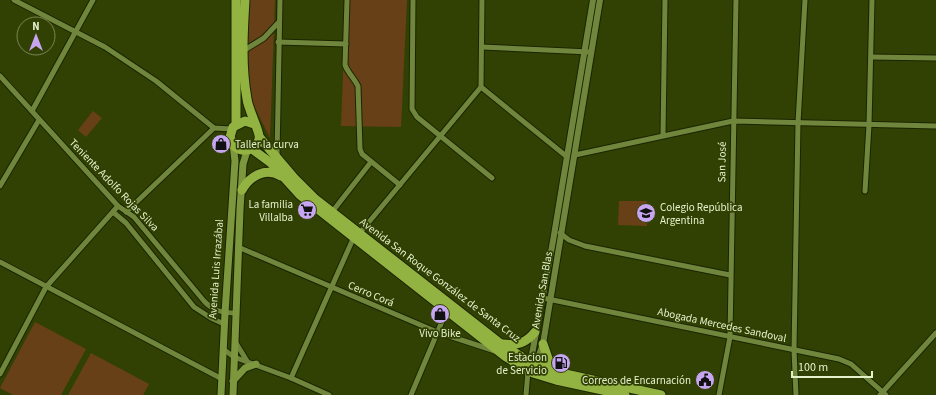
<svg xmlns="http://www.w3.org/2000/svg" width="936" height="395" font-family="'Source Sans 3',sans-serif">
  <rect width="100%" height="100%" fill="#314003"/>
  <g fill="#674017">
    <path d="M248 0H275L270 138 251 100 248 64Z"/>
    <path d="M346 0H407L401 127 341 126Z"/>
    <path d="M93 111 102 118 86 137 78 130Z"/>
    <path d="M619 201H647V226L618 225Z"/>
    <path d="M35 322 86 349 61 395H13L0 388Z"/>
    <path d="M91 353 149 384 143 395H68Z"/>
  </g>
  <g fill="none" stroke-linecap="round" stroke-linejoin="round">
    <defs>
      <g id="minor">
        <path d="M14 0 105 47 156 81 214 128 232 129"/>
        <path d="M347 0 345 65C348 73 354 78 358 86L360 149 362 154 400 185"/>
        <path d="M413 0 412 109 417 117 492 178"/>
        <path d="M278 42 346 44"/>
        <path d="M482 47 590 52"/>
        <path d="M243 51 264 38 278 23"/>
        <path d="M871 57 936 58"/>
        <path d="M0 76 118 206 134 217 204 301C213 311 223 313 236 313"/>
        <path d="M481 87 566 156"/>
        <path d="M32 111 93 0"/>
        <path d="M663 135 665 0"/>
        <path d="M575 155 733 121 936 126"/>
        <path d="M277 156 280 0"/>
        <path d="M0 186 39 120"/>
        <path d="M865 191 869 125 872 0"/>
        <path d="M113 212 126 223 194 307 211 318 224 324"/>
        <path d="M126 212 214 128"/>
        <path d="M332 212 371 162"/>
        <path d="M560 233 569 240 585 246 730 275"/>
        <path d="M238 247 437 332 495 351"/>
        <path d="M0 262 222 379"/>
        <path d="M543 298 839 359 851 364 886 395"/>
        <path d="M236 343 247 361"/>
        <path d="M223 349 234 357 291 378 329 395"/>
        <path d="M0 374 46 287 118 206"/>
        <path d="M291 378 353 239 359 234 481 87 482 0"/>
        <path d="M411 395 446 312"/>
        <path d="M526 395 528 371"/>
        <path d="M719 395 730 337 736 0"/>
        <path d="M796 395 794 350 798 123 805 0"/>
        <path d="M880 395 936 333"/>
      </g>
      <g id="tertiary">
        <path d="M530 365 553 241 593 0"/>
        <path d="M535 366 543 344 600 0"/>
      </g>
      <g id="secondary">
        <path d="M233 381 245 368 256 364"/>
        <path d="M221 395 225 313 235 161 233 144"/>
        <path d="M233 395 240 210 243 164 247 151"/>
      </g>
      <g id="trunk">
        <path d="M245 0C243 33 241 66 247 99 248 109 261 134 259 139 256 151 243 153 235 147L230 137 233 127 245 121 254 124"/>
        <path d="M236 124V0"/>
        <path d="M260 138 294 178 314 198 501 344 530 362 556 372 661 395"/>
        <path d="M252 149 271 163 300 195 506 357 533 373 556 380 625 395"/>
        <path d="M242 190C250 176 265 167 281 176"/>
        <path d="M503 344C517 346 526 343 535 332"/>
        <path d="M543 344 550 364 556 372"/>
      </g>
    </defs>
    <use href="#minor" stroke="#1b2500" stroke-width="7"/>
    <use href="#tertiary" stroke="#1b2500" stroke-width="8"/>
    <use href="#secondary" stroke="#1b2500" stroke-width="9"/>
    <use href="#trunk" stroke="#1b2500" stroke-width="11"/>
    <use href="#minor" stroke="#70863d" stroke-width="5"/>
    <use href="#tertiary" stroke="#70863d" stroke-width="6"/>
    <use href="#secondary" stroke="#7d973e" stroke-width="7"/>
    <use href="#trunk" stroke="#92b341" stroke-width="9"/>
  </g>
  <defs>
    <symbol id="shop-disc" viewBox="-11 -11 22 22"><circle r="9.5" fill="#c6a6f0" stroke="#314003"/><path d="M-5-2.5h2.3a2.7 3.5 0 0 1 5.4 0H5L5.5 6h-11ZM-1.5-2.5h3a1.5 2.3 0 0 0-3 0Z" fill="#111"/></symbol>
    <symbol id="supermarket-disc" viewBox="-11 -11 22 22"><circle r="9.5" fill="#c6a6f0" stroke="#314003"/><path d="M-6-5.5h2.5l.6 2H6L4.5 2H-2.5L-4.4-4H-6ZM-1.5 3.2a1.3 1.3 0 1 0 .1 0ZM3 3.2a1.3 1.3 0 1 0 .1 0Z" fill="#111"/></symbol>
    <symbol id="school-disc" viewBox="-11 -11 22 22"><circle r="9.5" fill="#c6a6f0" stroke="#314003"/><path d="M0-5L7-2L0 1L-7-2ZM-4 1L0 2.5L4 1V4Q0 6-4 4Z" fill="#111"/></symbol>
    <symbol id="fuel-disc" viewBox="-11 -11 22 22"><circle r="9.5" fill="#c6a6f0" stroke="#314003"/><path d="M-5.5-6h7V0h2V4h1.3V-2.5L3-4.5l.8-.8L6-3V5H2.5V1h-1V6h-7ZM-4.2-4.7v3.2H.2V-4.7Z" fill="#111"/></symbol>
    <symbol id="civic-disc" viewBox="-11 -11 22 22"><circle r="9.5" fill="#c6a6f0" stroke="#314003"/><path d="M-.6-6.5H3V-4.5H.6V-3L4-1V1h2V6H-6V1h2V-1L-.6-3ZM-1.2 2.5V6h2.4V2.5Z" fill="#111"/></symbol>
  </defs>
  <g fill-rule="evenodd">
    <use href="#shop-disc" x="210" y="133" width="22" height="22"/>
    <use href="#supermarket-disc" x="296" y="199" width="22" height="22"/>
    <use href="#school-disc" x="635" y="202" width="22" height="22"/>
    <use href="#shop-disc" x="429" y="303" width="22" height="22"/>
    <use href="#fuel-disc" x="550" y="352" width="22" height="22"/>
    <use href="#civic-disc" x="694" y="369" width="22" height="22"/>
  </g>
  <g text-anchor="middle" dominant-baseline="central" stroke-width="3.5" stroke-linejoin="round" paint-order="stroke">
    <g font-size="11" fill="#e4f2cc" stroke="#314003" text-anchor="end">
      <text x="235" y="144" text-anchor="start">Taller la curva</text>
      <text x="293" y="204">La familia<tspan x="293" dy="13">Villalba</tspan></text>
      <text x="660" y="207" text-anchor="start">Colegio República<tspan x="660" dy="13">Argentina</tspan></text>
      <text x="440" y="333" text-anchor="middle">Vivo Bike</text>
      <text x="547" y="357">Estacion<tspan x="547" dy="13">de Servicio</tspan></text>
      <text x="691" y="380">Correos de Encarnación</text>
    </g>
    <g font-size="11" fill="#e4f2cc" stroke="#314003">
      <text transform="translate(722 162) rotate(-89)">San José</text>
      <text transform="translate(114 185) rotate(46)">Teniente Adolfo Rojas Silva</text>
      <text transform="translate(216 269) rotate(-86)">Avenida Luis Irrazábal</text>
      <text transform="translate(440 280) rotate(37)">Avenida San Roque González de Santa Cruz</text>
      <text transform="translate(542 290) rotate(-80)">Avenida San Blas</text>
      <text transform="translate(371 294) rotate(23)">Cerro Corá</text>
      <text transform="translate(722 325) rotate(12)">Abogada Mercedes Sandoval</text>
    </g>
  </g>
  <g transform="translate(36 36)"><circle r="19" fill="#314003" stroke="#798753"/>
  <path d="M0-3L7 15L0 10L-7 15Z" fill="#c6a6f0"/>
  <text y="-6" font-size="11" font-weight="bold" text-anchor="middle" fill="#e4f2cc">N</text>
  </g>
  <path d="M792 371v6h80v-6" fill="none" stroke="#e4f2cc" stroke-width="2"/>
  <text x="798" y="371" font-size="12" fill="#e4f2cc" stroke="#314003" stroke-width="3" paint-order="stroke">100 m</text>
</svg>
